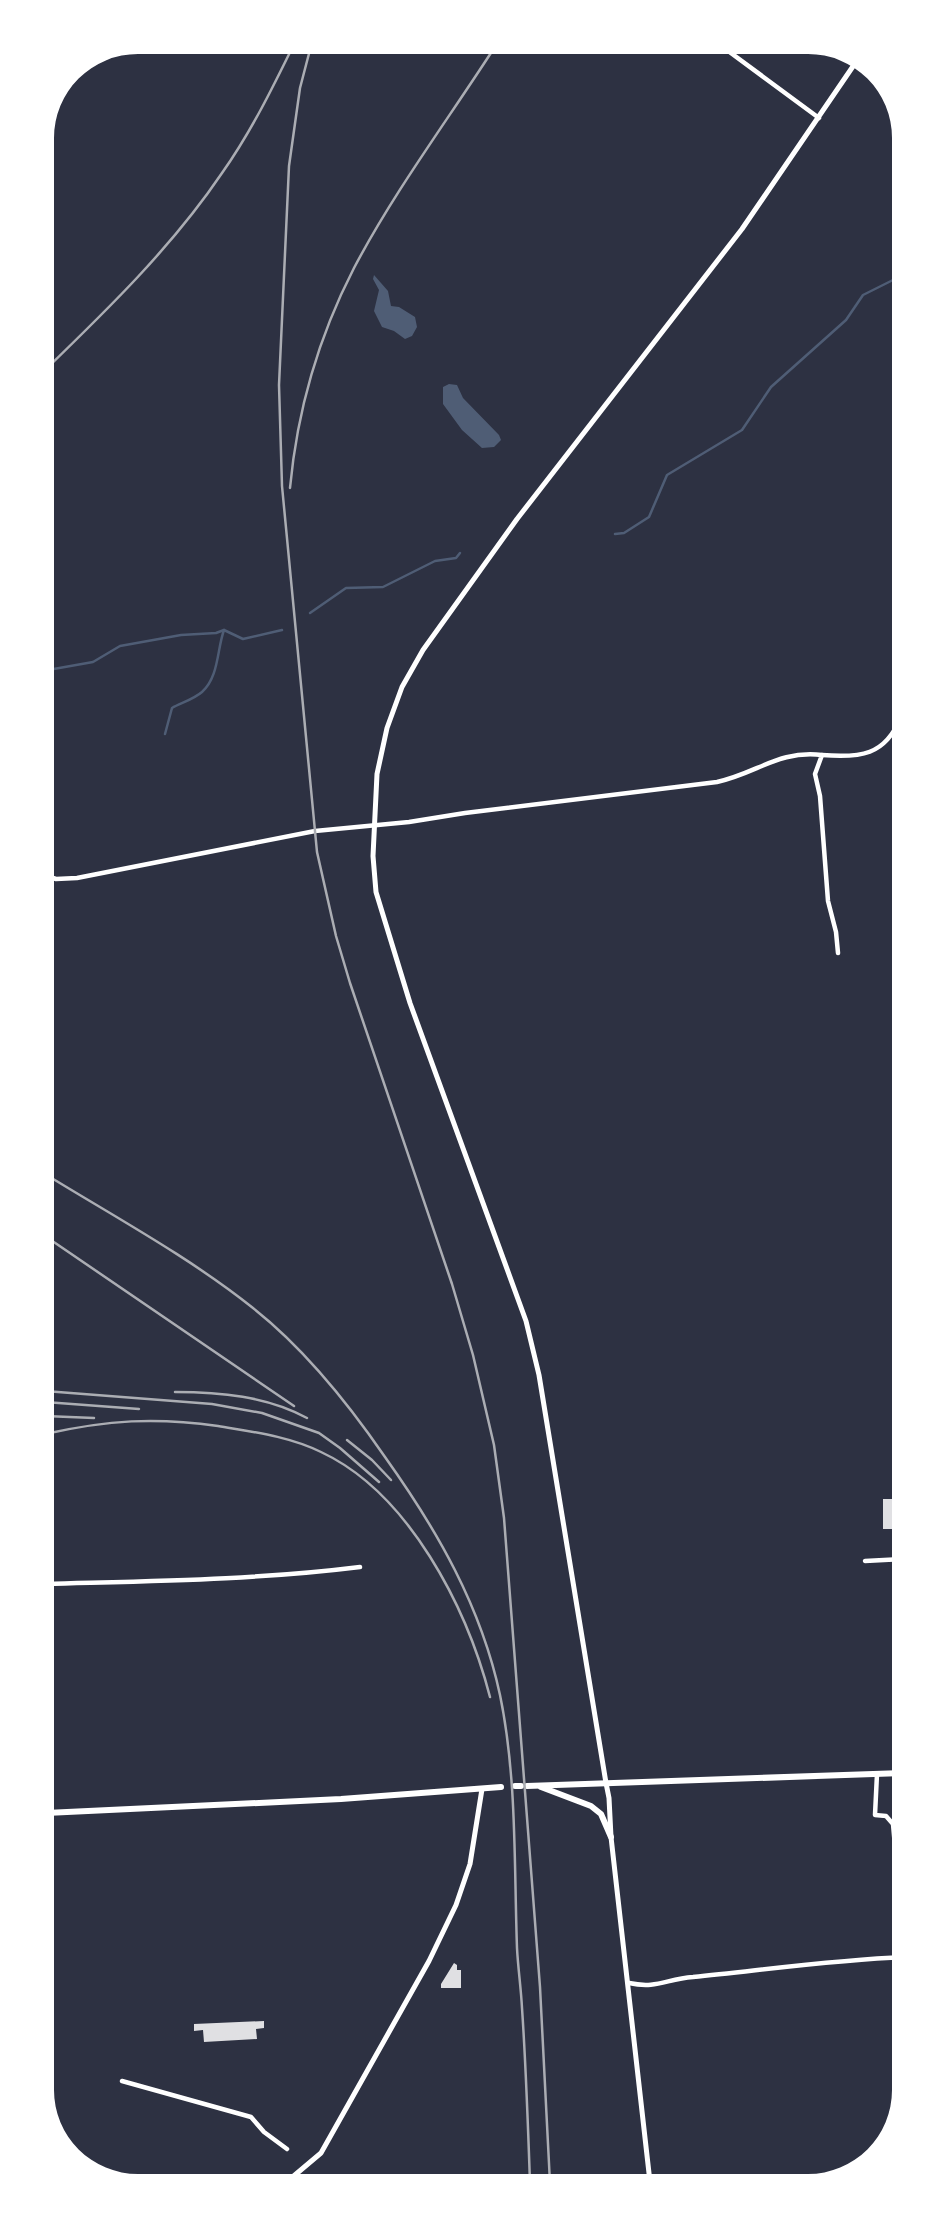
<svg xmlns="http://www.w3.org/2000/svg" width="946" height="2228" font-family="Helvetica,sans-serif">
  <rect width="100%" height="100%" fill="#2d3142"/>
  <g fill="#4f5d75">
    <path d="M374 275 388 291 391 306 399 307 415 317 417 327 412 336 405 339 394 331 382 327 374 311 379 290 373 279Z"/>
    <path d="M449 384 457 385 463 398 499 435 501 440 494 447 482 448 462 430 443 404V387Z"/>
  </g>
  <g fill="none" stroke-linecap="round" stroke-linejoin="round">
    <g stroke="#4f5d75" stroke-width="2.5">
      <path d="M615 534 624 533 649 517 667 475 742 430 771 387 846 320 863 295 899 277"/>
      <path d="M310 613 346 588 383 587 435 561 456 558 460 553"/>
      <path d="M48 670 93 662 120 646 181 635 216 633 224 630 243 639 282 630"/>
      <path d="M165 734 172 708C181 703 194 699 202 692 219 677 217 649 224 630"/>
    </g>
  </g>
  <g fill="#e0e0e3">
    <path d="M883 1499H899V1505H903V1512H899V1521H892V1529H883Z"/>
    <path d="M454 1963 457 1965V1970H461V1988H441V1984Z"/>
    <path d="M264 2021V2028L256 2029 257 2039 204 2042 203 2030 194 2031V2024Z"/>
  </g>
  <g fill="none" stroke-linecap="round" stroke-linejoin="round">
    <g stroke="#fff" stroke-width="4.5">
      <path d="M716 42 819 118"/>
      <path d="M822 755C860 758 885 756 901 717"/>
      <path d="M44 875 56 879 77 878 315 831 409 822 465 813 717 782C758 773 778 750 822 755L815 774 820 796 828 901 836 932 838 953"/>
      <path d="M865 1561 903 1559"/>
      <path d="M46 1584C151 1581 256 1580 360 1567"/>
      <path d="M877 1774 875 1815 886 1816 893 1824 904 1947"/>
      <path d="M629 1983C657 1989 666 1979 693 1977 763 1970 833 1960 904 1957"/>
      <path d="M122 2081 251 2117 264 2132 287 2149"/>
    </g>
    <g stroke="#fff" stroke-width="5">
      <path d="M606 1783 539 1375 526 1321 410 1003 376 892 373 856 377 774 387 728 402 687 423 650 517 519 742 229 858 59"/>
      <path d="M283 2185 321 2153 429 1961 456 1905 470 1864 482 1789"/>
    </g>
    <path stroke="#fff" stroke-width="5" d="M606 1783 609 1798 611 1837 650 2182"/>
    <g stroke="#fff" stroke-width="6">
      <path d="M515 1786H521"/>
      <path d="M527 1786 903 1773"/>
      <path d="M541 1787 591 1806 601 1814 611 1837"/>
      <path d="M46 1813 341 1799 501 1787"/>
    </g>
    <g stroke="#abadb3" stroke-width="2.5">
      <path d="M312 42 300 88 289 166 279 385 282 486 317 852 336 936 350 983 452 1284 473 1355 494 1445 504 1518 540 1987 550 2183"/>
      <path d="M43 372C107 310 172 247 222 173 251 132 273 87 295 42"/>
      <path d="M290 488C297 412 319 336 354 268 395 190 450 117 498 42"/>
      <path d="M45 1174C115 1217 189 1257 253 1308 305 1349 348 1403 385 1457 437 1530 481 1606 500 1695 517 1777 514 1864 517 1948 518 1968 521 1988 522 2008 526 2066 528 2125 530 2183"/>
      <path d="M45 1236 294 1406"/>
      <path d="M45 1391 212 1404 262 1413 319 1433 340 1448 379 1482"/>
      <path d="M175 1392C219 1392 267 1396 307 1418"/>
      <path d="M45 1402 139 1409"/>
      <path d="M45 1416 94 1418"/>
      <path d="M45 1434C108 1420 155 1417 218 1426 253 1432 288 1436 321 1452 409 1493 467 1608 490 1697"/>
      <path d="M347 1440 372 1460 391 1480"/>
    </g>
  </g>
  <path d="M0 0H946V2228H0ZM138 54H808A84 84 0 0 1 892 138V2090A84 84 0 0 1 808 2174H138A84 84 0 0 1 54 2090V138A84 84 0 0 1 138 54Z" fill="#fff" fill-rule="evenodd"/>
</svg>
